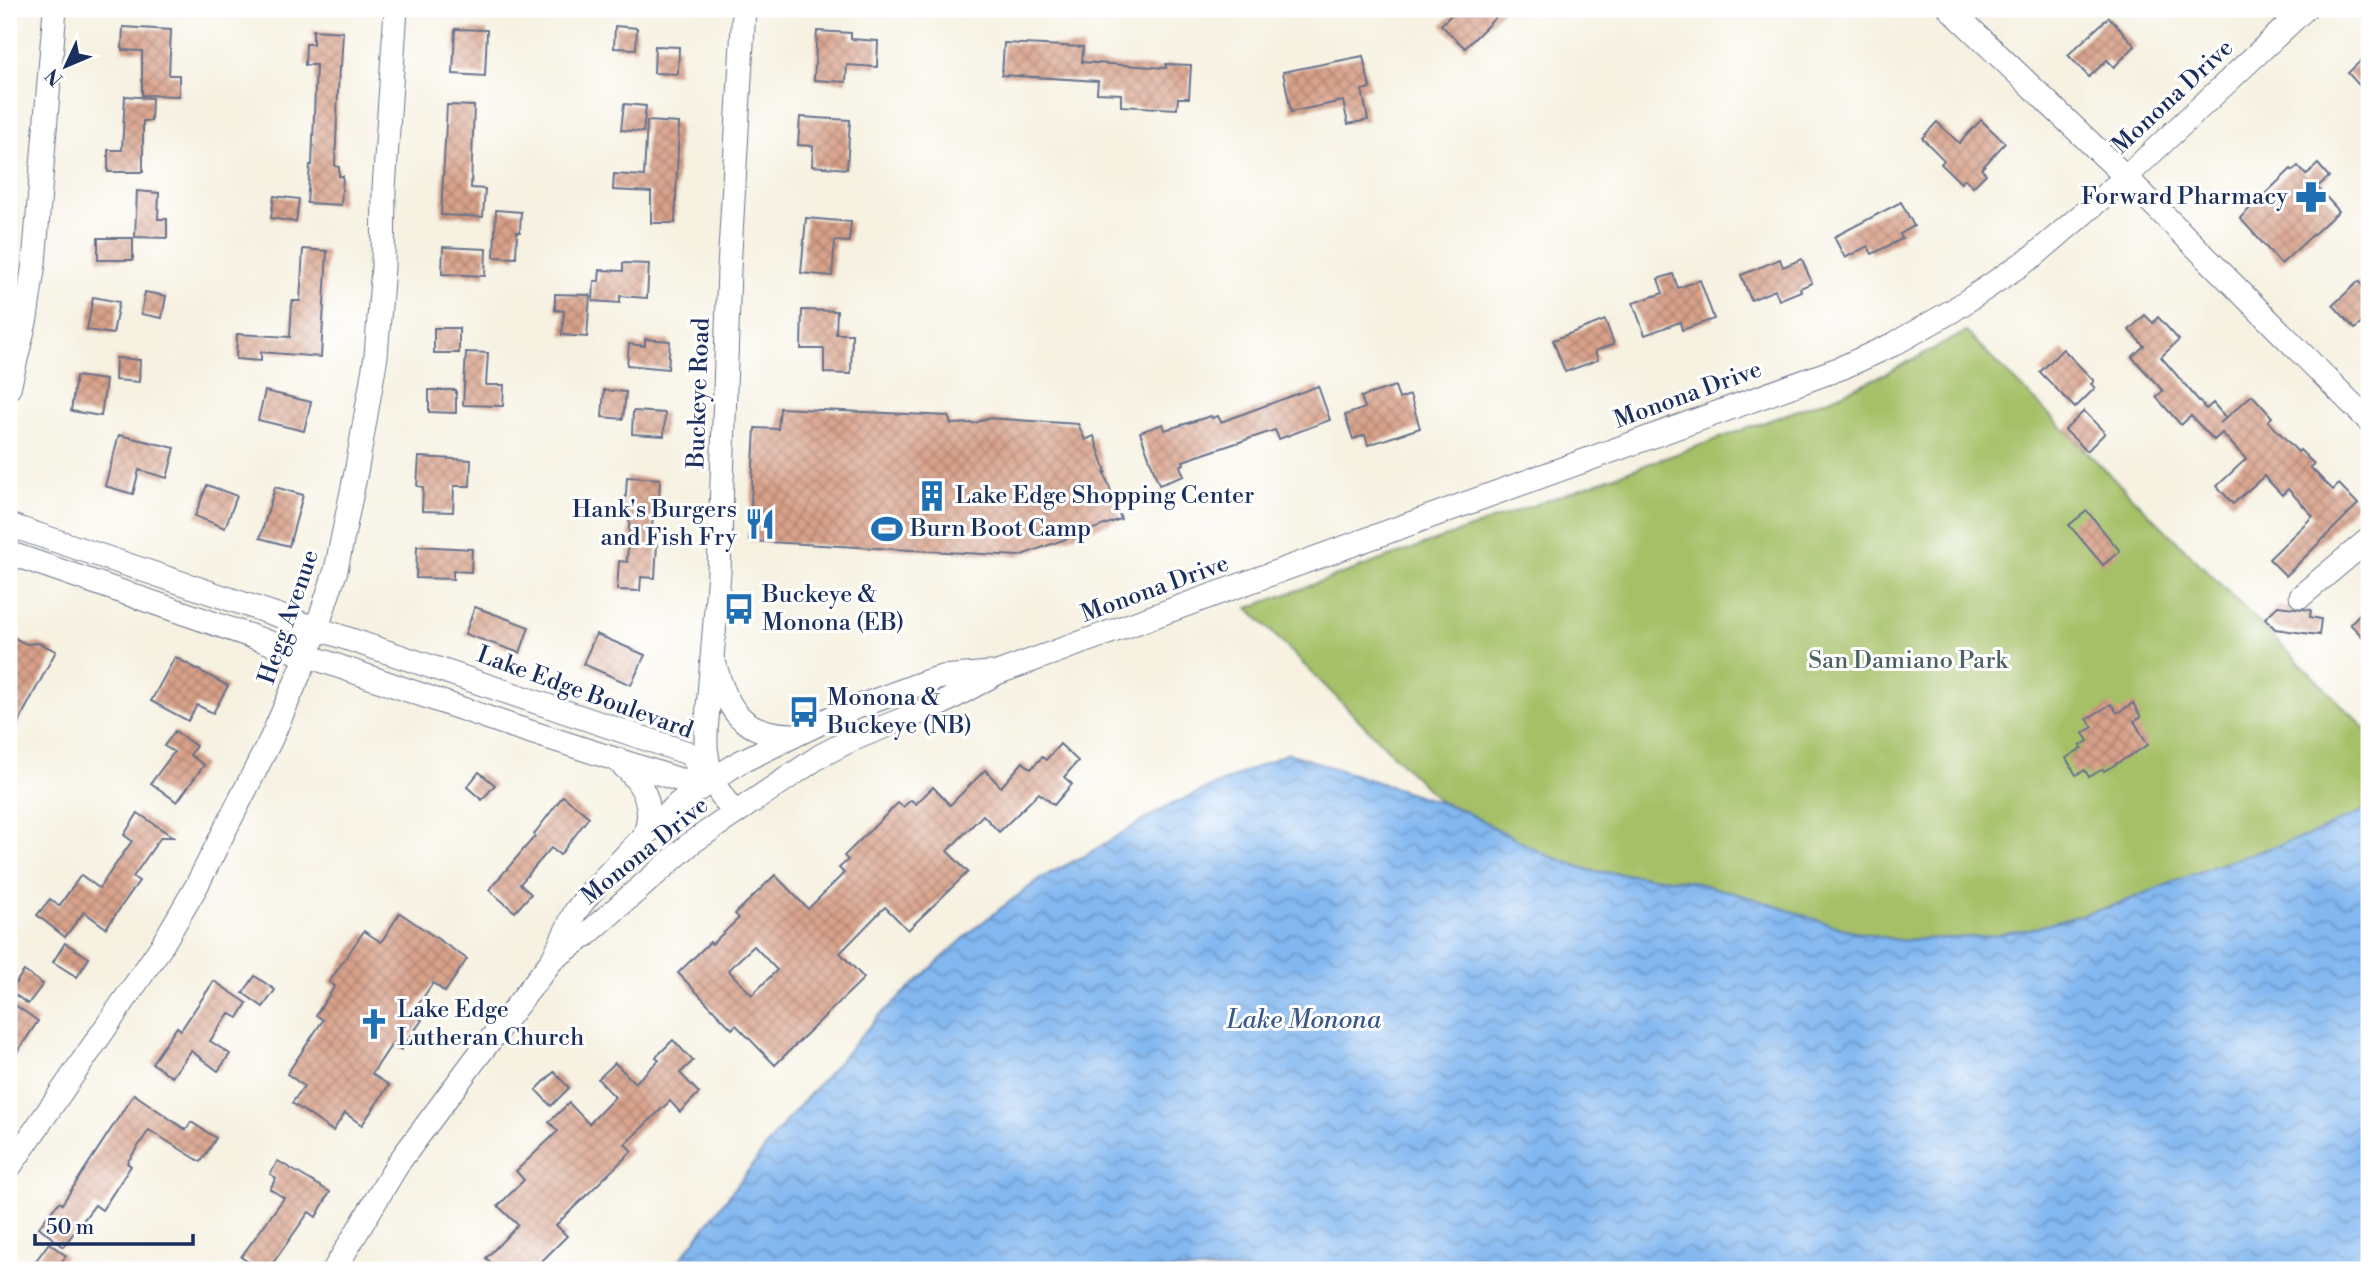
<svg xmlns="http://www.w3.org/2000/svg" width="2378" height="1279" font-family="'Libre Bodoni',serif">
  <defs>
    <pattern id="water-waves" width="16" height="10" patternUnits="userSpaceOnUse" patternTransform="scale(1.75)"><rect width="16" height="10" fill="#82b7f0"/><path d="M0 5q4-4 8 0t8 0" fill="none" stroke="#6a95c6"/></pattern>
    <pattern id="building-cross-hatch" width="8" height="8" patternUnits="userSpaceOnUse" patternTransform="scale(1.75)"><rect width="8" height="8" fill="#d9a189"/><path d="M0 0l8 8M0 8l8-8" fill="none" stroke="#af8473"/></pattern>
  </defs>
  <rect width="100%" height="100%" fill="#fff"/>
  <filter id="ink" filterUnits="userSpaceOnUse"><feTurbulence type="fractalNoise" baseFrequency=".0143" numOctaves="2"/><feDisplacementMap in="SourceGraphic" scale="14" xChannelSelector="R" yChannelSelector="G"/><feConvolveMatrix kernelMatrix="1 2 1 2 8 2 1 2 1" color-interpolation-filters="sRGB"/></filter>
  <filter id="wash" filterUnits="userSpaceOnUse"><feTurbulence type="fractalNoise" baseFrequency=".00686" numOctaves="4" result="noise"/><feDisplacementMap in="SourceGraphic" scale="28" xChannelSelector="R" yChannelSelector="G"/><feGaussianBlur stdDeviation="1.57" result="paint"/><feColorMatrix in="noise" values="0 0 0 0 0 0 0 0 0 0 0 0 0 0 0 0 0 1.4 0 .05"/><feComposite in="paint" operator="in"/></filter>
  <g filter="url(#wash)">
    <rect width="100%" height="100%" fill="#f6f1e1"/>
    <path fill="#a5c066" stroke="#607862" stroke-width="2" d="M1966 332 2369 732V808L2310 835 2110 907 2035 928 1983 937 1897 940 1844 929 1690 881 1592 871 1546 855 1460 809 1440 802 1248 608 1834 397 1887 373Z"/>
    <path fill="url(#water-waves)" stroke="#4e73a7" stroke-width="2" d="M1288 753 1460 809 1546 855 1591 871 1690 881 1752 898 1844 929 1897 940 1983 937 2035 928 2110 907 2220 864 2310 835 2369 808V1270H672L786 1121 878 1017 975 928 1041 878 1082 857 1166 807Z"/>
    <g id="blocks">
      <g fill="url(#building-cross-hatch)" fill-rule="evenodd">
        <path d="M1457 9H1504L1465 48 1441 25Z"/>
        <path d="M2109 17 2135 46 2114 67 2107 60 2089 77 2068 55Z"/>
        <path d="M615 26 637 28 636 49 614 48Z"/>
        <path d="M123 27 171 30 169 75H179V96L142 95V51L122 50Z"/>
        <path d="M455 29 487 30 485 76 453 74Z"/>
        <path d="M313 30 343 32 341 67H339L335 166 339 167V176H343L341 205 307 203 310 165H312L316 65H305L306 44H313Z"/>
        <path d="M817 31 851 33V39L878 41 877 67 847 65 846 82 814 80Z"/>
        <path d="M1004 43 1083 47 1082 62 1166 68V64L1191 65 1189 98H1178L1177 109 1121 106V94L1097 93 1098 81 1002 75Z"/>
        <path d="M655 46 679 47 678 74 654 73Z"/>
        <path d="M2369 53V96L2348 73Z"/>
        <path d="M1363 56 1370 88 1362 90 1368 120 1348 124 1343 101 1291 112 1283 72Z"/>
        <path d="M125 96 152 98 151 121H143V172H108V150H122Z"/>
        <path d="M624 104 646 106 643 132 621 130Z"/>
        <path d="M447 105 474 106 471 188 485 189 483 217 441 215Z"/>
        <path d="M800 117 850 120 847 169 812 166 813 146 798 145Z"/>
        <path d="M1981 120 2005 143 1981 169 1986 174 1973 187 1965 179 1961 183 1941 164 1944 160 1922 138 1937 122 1959 143Z"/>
        <path d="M647 121 679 123 675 223H651V192L613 190 614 174 644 176Z"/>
        <path d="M2318 164 2329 177 2317 187 2339 211 2281 264 2240 218 2291 169 2293 171 2298 166 2306 175Z"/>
        <path d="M137 191 159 193 158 219H167V238L135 237Z"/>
        <path d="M274 196 299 199 296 222 271 218Z"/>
        <path d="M1901 202 1914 226 1900 234 1902 239 1872 254 1868 246 1845 258 1834 237Z"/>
        <path d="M496 210 521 212 520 232H517L516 258 494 257Z"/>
        <path d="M806 218 851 222 849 242 835 241 832 276 801 273Z"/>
        <rect x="98" y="238" width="35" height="22"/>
        <path d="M443 247 486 249 485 276 442 274Z"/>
        <path d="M303 249 327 251 321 357 261 352V361L236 359 237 334 290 337 292 301H300Z"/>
        <path d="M1780 259 1783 267 1802 259 1812 283 1800 288 1801 291 1779 300 1775 290 1751 300 1741 275Z"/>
        <path d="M623 263 649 264 647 298 620 296V303L593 301 594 281H599L600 270 623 271Z"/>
        <path d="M1673 274 1678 288 1700 280 1714 319 1682 330 1680 322 1645 335 1633 303 1663 293 1658 279Z"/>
        <path d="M2359 281 2369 293V316L2355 329 2333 305Z"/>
        <path d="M145 292 166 296 162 318 141 314Z"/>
        <path d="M555 294 590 295 587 337 562 335 564 311 555 310Z"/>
        <path d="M93 297 119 302 113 334 87 330Z"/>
        <path d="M802 310 837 311 836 334H852L851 374 824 373V349H801Z"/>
        <path d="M2145 315 2153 323 2158 317 2179 340 2161 357 2206 409 2213 403 2226 418 2219 424 2252 395 2272 417 2268 421 2298 452 2300 450 2314 464 2310 467 2333 490 2339 484 2358 504 2286 576 2269 559 2313 516 2288 489 2282 495 2264 476 2233 504 2217 486 2246 459 2222 433 2214 440 2191 416 2181 425 2156 397 2163 391 2132 357 2144 346 2129 330Z"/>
        <path d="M1605 320 1614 344 1595 351 1598 360 1565 372 1553 340Z"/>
        <rect x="434" y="328" width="25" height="25"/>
        <path d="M645 339 670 341 668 369 627 365 629 344 645 346Z"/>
        <path d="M2063 349 2094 381 2091 384 2095 388 2075 408 2040 372Z"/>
        <path d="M466 352 488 353 486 385H504L503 406 463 405Z"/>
        <path d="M116 358 140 360 139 382 115 380Z"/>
        <path d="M76 376 106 380 101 416 71 411Z"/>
        <path d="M1318 386 1330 420 1279 439 1275 430 1183 461 1184 464 1180 466 1184 476 1159 485 1140 432 1163 424 1165 430 1211 416 1212 418 1218 416 1221 422Z"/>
        <path d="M1395 386 1399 399 1410 395 1420 428 1368 445 1365 435 1353 439 1345 415 1365 408 1361 397Z"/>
        <path d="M429 390H456V413L429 412Z"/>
        <path d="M604 390 626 392 623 419 602 417Z"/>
        <path d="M265 391 311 402 304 431 258 420Z"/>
        <path d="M780 408 948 416 951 424 976 423 986 418 1078 424 1085 440 1094 436 1106 472H1104L1121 519 1019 556 749 541 755 428 778 429Z"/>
        <path d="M633 411 665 413 664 436 632 434Z"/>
        <path d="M2084 411 2105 433 2087 451 2065 430Z"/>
        <path d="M119 435 175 448 167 478 139 470 133 494 105 486Z"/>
        <path d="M419 457 471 460 470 486H454L453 512 422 511 423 487 417 486Z"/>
        <path d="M627 477 660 479 659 502 654 501 651 543 657 544 655 578 641 577 640 591 617 590 619 561 627 562 630 511H625Z"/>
        <path d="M207 485 237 496 225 528 195 516Z"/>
        <path d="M275 487 303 495 289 546 260 538Z"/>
        <path d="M2087 511 2120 551 2103 565 2069 525Z"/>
        <path d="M417 546 472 549 471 572 453 571V579L416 578Z"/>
        <path d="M2369 604V643L2350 624Z"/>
        <path d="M2278 606 2311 610 2310 617 2321 619 2319 635 2275 629 2265 618Z"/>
        <path d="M475 607 529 627 520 653 465 634Z"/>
        <path d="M596 634 645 655 631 685 583 664Z"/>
        <path d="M9 635 26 644 39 643 56 651 9 740Z"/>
        <path d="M175 657 228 686 213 713 197 705 188 721 151 701Z"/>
        <path d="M2133 703 2141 717 2134 721 2148 745 2104 771 2103 769 2089 777 2085 770 2076 775 2066 758 2082 748 2080 746 2088 741 2083 733 2093 727 2087 719 2111 704 2117 713Z"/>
        <path d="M175 731 196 746 190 755 204 765 177 802 151 783 174 752 164 746Z"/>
        <path d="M1060 744 1078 761 1064 777 1072 784 1054 805 1039 793 999 832 983 815 947 851 968 872 908 930 885 907 840 953 864 978 775 1065 736 1025 732 1029 678 973 710 942 712 944 739 918 735 914 775 875 808 909 844 873 839 868 848 860 844 856 898 803 903 807 911 800 916 804 933 787 950 805 985 770 1001 787 1023 762 1031 769 1042 757 1046 760ZM754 946 777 970 752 995 728 970Z"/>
        <path d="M479 772 495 785 482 800 467 787Z"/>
        <path d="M563 796 589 817 560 855 551 848 520 884 531 894 515 912 489 890 535 836 534 834Z"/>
        <path d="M138 813 173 837H161L133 877 139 881 106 928 84 912 65 937 37 915 50 899 59 906 81 875 99 888 132 841 124 835Z"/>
        <path d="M400 913 467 959 445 992 433 983 412 1014 422 1020 401 1050 392 1044 372 1074 389 1085 362 1125 345 1113 333 1131 292 1103 304 1086 287 1074 323 1020 316 1015 335 986 329 982 364 931 381 942Z"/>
        <path d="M65 943 89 958 77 977 53 962Z"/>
        <path d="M24 971 43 984 28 1004 10 991Z"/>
        <path d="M255 976 275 990 263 1007 243 993Z"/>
        <path d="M214 981 247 1003 238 1018 229 1013 210 1041 230 1054 218 1071 191 1051 172 1077 152 1063 177 1027 181 1030Z"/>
        <path d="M15 1005 38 1021 9 1064V1013Z"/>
        <path d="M673 1040 693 1061 680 1073 699 1093 680 1112 670 1101 625 1144 632 1151 556 1225 567 1236 533 1270H498L486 1258 518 1225 498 1206 524 1180 516 1171 558 1131 549 1122 569 1103 589 1124 615 1097 598 1079 615 1063 635 1083 659 1060 656 1057Z"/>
        <path d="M554 1072 569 1088 551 1106 536 1090Z"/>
        <path d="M134 1094 186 1130 191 1122 216 1138 201 1162 149 1130 127 1163 131 1166 102 1210 95 1205 63 1247 39 1227 59 1202 62 1204Z"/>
        <path d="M278 1161 330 1192 316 1217 309 1212 268 1270H260L241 1257 284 1198 270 1189 276 1178 270 1174Z"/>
        <path d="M49 1243 66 1256 55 1270H29Z"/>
      </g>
    </g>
  </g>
  <g filter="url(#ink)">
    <use href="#blocks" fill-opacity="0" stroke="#68738c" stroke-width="2"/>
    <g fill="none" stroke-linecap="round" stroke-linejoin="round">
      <defs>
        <g id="minor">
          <path d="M1950 9 2126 177 2369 421"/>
          <path d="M9 388 26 318 34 263 55 9"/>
          <path d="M9 525 688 753 711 780"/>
          <path d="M9 553 512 726 680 780H711"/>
          <path d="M2301 596 2369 539"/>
          <path d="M715 665C727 710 742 734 792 735"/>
          <path d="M619 762C643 782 656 806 644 836"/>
          <path d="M734 813 711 780 706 748V732L719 572 729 269 744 9"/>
          <path d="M553 959 585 936 691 843 820 756 851 740 941 704 997 673 1841 368 1894 344 1952 311 2035 255 2126 177 2305 9"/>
          <path d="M9 1168 161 947 196 887 271 739 308 654 336 570 357 467 376 356 383 267 384 189 396 9"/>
          <path d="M334 1270 399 1162 474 1061 553 959 575 912 589 894 651 829 680 802 738 763 841 713 928 681 942 677 990 673"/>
        </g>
      </defs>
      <use href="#minor" stroke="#68738c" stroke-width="25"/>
      <use href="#minor" stroke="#fff" stroke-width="23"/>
    </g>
  </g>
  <defs>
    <symbol id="pharmacy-bare" viewBox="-9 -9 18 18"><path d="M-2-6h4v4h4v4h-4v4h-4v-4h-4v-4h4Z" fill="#1f6fb2" stroke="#fff" stroke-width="2.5" paint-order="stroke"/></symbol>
    <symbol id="building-bare" viewBox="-9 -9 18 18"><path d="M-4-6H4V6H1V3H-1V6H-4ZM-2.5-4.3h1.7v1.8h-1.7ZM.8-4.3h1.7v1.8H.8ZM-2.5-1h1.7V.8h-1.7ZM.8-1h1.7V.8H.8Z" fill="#1f6fb2" stroke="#fff" stroke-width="2.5" paint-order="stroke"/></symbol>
    <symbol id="restaurant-bare" viewBox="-9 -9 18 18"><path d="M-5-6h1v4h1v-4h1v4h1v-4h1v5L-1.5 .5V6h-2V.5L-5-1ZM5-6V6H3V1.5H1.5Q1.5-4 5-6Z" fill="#1f6fb2" stroke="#fff" stroke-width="2.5" paint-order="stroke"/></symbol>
    <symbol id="stadium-bare" viewBox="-9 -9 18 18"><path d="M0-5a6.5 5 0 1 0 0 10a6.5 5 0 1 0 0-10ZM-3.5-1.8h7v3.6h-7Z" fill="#1f6fb2" stroke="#fff" stroke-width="2.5" paint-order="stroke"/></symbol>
    <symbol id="bus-bare" viewBox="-9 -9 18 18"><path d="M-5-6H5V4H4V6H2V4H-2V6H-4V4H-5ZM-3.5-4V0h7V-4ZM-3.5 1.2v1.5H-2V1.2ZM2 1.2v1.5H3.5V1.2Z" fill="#1f6fb2" stroke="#fff" stroke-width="2.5" paint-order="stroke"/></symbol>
    <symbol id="church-bare" viewBox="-9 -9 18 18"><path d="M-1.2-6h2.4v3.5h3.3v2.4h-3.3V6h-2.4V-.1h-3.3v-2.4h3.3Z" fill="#1f6fb2" stroke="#fff" stroke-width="2.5" paint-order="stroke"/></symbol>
  </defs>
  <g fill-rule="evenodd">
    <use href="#pharmacy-bare" x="2289" y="175" width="44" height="44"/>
    <use href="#building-bare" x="910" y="474" width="44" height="44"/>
    <use href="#restaurant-bare" x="738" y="502" width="44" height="44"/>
    <use href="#stadium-bare" x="865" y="507" width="44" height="44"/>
    <use href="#bus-bare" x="717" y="587" width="44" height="44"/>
    <use href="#bus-bare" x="782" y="690" width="44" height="44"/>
    <use href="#church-bare" x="352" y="1002" width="44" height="44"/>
  </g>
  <g text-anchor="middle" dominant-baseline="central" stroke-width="6" stroke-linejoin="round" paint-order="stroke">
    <g font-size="24" fill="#1b2f5e" stroke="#fff">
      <text transform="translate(2173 97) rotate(-43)">Monona Drive</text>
      <text transform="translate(699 393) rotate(-88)">Buckeye Road</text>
      <text transform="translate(1688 395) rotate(-20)">Monona Drive</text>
      <text transform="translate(1155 589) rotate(-20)">Monona Drive</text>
      <text transform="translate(289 617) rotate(-71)">Hegg Avenue</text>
      <text transform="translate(585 693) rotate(20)">Lake Edge Boulevard</text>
      <text transform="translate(645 851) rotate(-39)">Monona Drive</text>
    </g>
    <g font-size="24" fill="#1b2f5e" stroke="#fff" text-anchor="start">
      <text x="2288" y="197" text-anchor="end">Forward Pharmacy</text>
      <text x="955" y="496">Lake Edge Shopping Center</text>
      <text x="737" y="510" text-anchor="end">Hank's Burgers<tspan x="737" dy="28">and Fish Fry</tspan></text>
      <text x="910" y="529">Burn Boot Camp</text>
      <text x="762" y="595">Buckeye &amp;<tspan x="762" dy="28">Monona (EB)</tspan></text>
      <text x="827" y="698">Monona &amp;<tspan x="827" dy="28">Buckeye (NB)</tspan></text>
      <text x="397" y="1010">Lake Edge<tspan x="397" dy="28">Lutheran Church</tspan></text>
    </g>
    <g font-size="24" fill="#4b6261" stroke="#fff">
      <text x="1908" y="661">San Damiano Park</text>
    </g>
    <g font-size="26" font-style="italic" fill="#3a588a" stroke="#fff">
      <text x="1304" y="1020">Lake Monona</text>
    </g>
  </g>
  <rect width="2378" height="1279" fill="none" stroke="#fff" stroke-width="35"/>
  <g transform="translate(66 66) rotate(226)" stroke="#ffffff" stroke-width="5" paint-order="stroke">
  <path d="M0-5L12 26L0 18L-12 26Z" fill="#1b2f5e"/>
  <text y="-10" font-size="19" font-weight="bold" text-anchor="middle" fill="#1b2f5e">N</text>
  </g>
  <path d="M35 1234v10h158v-10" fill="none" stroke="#1b2f5e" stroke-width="3.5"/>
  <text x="46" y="1234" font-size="21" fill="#1b2f5e" stroke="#ffffff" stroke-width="5" paint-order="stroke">50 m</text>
</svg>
